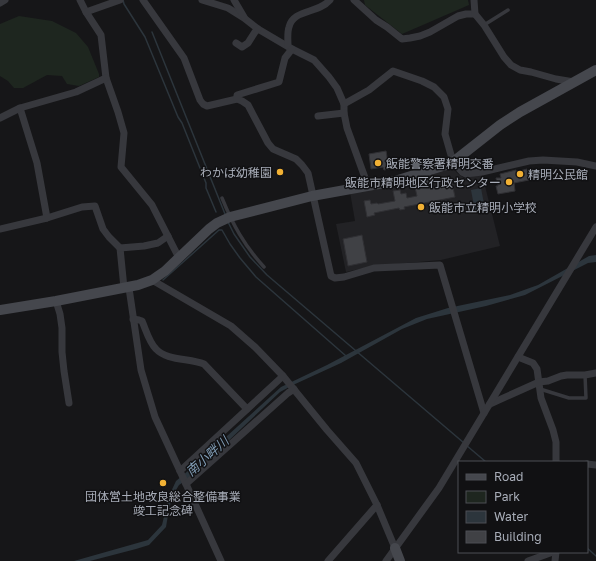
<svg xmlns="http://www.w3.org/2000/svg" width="596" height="561" font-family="'Golos Text','Noto Sans JP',sans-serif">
  <rect width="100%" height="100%" fill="#161618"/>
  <path fill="#222225" d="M451 166 457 173 464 178 482 174 500 246 441 260 373 266 346 272 336 224 355 221 350 192Z"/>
  <g fill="#1e261f">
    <path d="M364 0H468L469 5 402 34 365 5Z"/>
    <path d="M19 16 52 21 76 33 88 47 99 74V77L79 86 67 84 62 76 47 75 23 88H14L8 81 0 76V24Z"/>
  </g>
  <g fill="#2c353c">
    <path d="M481 188 485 209 475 211 471 190Z"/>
    <path d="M596 255V262L588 263 525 295 486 306 427 319 402 329 341 363 293 385 280 392 188 479 179 485 173 495 169 509 166 527 149 545 136 549 90 561H74L148 540 162 525 169 496 176 481 195 465 281 387 327 365 416 318 448 308 510 295 538 285 589 256Z"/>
  </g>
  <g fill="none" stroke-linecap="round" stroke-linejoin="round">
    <g stroke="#2c353c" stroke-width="1.5">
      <path d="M123 0 124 4 145 37 178 117 182 123 206 183V188L216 212"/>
      <path d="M152 32 225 214"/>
      <path d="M228 222 234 234 250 257 267 275 464 443"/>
      <path d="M163 280 219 230H222L230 244 240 258 256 277 346 356"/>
      <path d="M466 445 486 462"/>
      <path d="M587 548 596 556"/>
    </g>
  </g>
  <g fill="#404145" stroke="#303034">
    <path d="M386 151 389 169 384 170 383 167 371 169 369 154Z"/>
    <path d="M527 169 529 180 514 183 515 191 498 194 496 186H498L496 178H501L500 174 516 170V172Z"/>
    <path d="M428 180 430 188 452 183 455 197 404 207 405 209 400 210 399 208 374 213 375 215 367 217 364 201 370 200 371 204 377 203 378 204 395 201 393 191 400 190 401 194 406 193 407 198 417 196 414 183Z"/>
    <path d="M362 235 367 262 348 266 343 239Z"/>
  </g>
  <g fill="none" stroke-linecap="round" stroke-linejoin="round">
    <g stroke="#37383d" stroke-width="3.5">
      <path d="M484 25 508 10"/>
      <path d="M222 198C233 225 244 245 264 267"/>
      <path d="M540 389 569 398H586L585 375"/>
    </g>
    <g stroke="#37383d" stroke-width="7">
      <path d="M80 0 86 12 101 35 106 78 118 112 124 133 121 167 152 205 179 258"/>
      <path d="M143 0 184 58 200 100 203 104 207 106 237 99 242 101 248 105 268 143 273 149 296 159 302 165 308 173 331 276 335 278 344 277 374 268 440 265 484 413"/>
      <path d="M202 0 228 8 244 18 258 29 292 49 314 60 329 77 337 88 344 104V113L347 128 368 186"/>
      <path d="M234 0 244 17"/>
      <path d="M354 0 376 20 387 27 402 39 410 38 420 36 430 32 458 16 466 14H475"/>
      <path d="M474 0 475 14 484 25 504 57 511 65 520 70 531 72 556 79 574 82"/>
      <path d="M0 3 5 0"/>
      <path d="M86 12 120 0"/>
      <path d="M236 43 242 47 248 43 255 32 258 29"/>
      <path d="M288 46C288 40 287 33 289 27 293 9 318 14 330 0"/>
      <path d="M237 99V95L279 82 285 58 292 49"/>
      <path d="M344 104 369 90 393 71 422 81 434 87 444 97 448 109 445 134 453 162 462 172 466 174 482 172 529 161 543 160 577 162 596 166"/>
      <path d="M20 108 37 163 47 218"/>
      <path d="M318 116 344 113"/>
      <path d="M0 118 20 108 76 92 106 78"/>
      <path d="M0 229 47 218 82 207 95 206 103 229 109 237 120 248 124 288"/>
      <path d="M120 248 144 246 158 243 168 236"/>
      <path d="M152 280 231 326 255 347 283 376 327 430 356 463 377 505 395 548"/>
      <path d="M129 288 141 370 155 417 186 484 221 561"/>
      <path d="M56 301 60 314 62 328V352L64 371 69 403"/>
      <path d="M133 319 139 320 142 321C146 330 149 342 156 349 167 361 190 358 204 364L247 409"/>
      <path d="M518 357 533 363 537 369 541 398 553 430 556 442V462"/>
      <path d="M490 404 539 382 548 381 561 376 567 375H585L596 373"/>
      <path d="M587 464 596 465"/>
      <path d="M180 471 283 376"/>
      <path d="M186 484 288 393 294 389"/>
      <path d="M328 561 377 505"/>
      <path d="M386 561 439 488 596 227"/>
      <path d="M528 561 553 552"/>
      <path d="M555 561 556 552"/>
    </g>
    <g stroke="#45474d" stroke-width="10">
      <path d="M0 310 56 301 138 285 152 280 165 271 209 229 217 223 230 217 312 196 395 181 446 165 453 162 500 125 520 112 596 70"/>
      <path d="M395 548 400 561"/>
    </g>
  </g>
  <g fill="#f2b134" stroke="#111113" stroke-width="1.5">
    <circle cx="378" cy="163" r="4"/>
    <circle cx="280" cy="172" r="4"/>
    <circle cx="520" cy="174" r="4"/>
    <circle cx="509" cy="182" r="4"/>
    <circle cx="421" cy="207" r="4"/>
    <circle cx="163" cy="483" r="4"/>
  </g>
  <g text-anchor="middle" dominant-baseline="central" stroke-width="3" stroke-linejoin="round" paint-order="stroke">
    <g font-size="12" fill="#a8adb8" stroke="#111113" text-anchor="start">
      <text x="386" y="163">飯能警察署精明交番</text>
      <text x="272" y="172" text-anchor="end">わかば幼稚園</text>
      <text x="528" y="174">精明公民館</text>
      <text x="501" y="182" text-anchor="end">飯能市精明地区行政センター</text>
      <text x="429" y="207">飯能市立精明小学校</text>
      <text x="163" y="496" text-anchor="middle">団体営土地改良総合整備事業<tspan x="163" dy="14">竣工記念碑</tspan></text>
    </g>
    <g font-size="13" font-style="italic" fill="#7f9bb3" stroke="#111113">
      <text transform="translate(207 456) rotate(-42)">南小畔川</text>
    </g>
  </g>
  <rect x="458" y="461" width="130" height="92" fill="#111113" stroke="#4d4f55"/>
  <rect x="466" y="474" width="20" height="6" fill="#45474d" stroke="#4d4f55"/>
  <text x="494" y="481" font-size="12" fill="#a8adb8">Road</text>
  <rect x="466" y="491" width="20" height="12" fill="#1e261f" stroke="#4d4f55"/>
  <text x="494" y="501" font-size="12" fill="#a8adb8">Park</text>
  <rect x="466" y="511" width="20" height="12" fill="#2c353c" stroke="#4d4f55"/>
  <text x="494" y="521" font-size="12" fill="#a8adb8">Water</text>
  <rect x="466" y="531" width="20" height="12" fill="#404145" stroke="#4d4f55"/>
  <text x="494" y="541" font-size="12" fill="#a8adb8">Building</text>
</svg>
